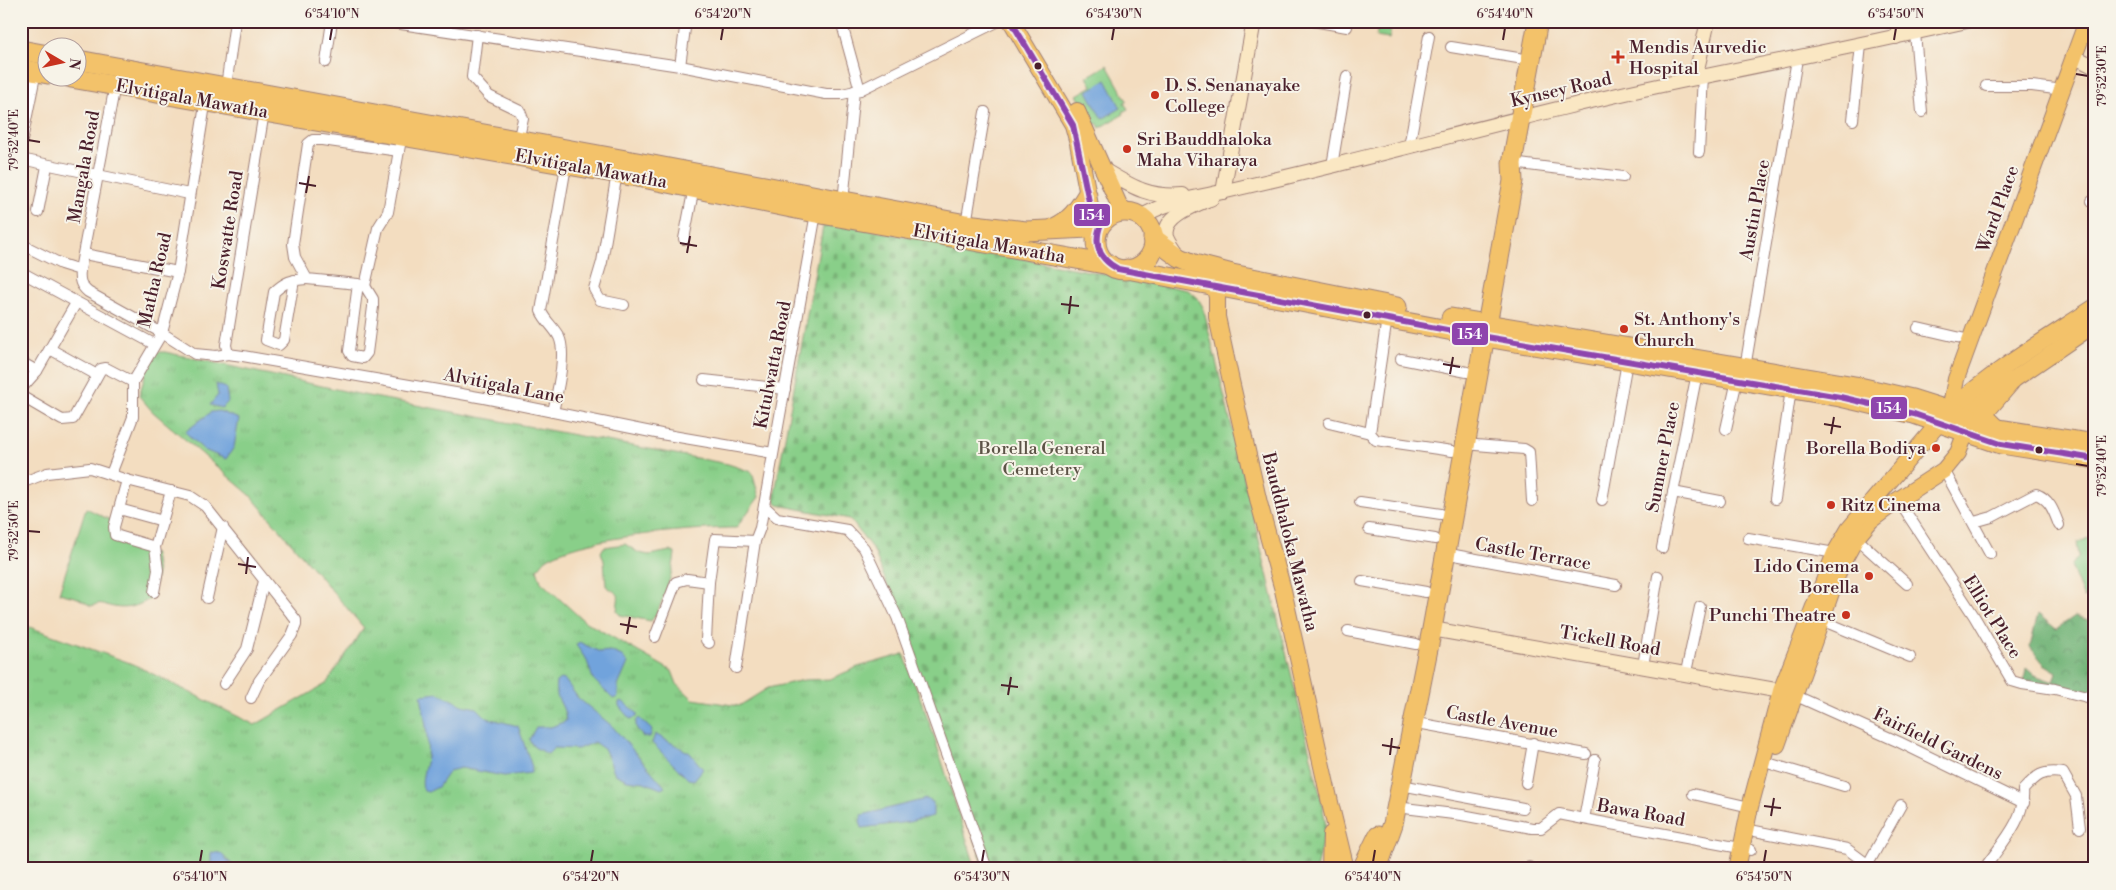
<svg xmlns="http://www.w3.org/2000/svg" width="2116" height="890" font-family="'Libre Bodoni',serif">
  <defs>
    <pattern id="grass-tufts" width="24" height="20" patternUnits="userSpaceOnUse" patternTransform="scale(1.25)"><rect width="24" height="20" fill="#89cf89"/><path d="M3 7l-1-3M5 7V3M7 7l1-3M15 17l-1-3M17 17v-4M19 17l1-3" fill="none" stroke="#78b176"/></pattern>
    <pattern id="forest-crowns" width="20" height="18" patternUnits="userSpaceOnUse" patternTransform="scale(1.25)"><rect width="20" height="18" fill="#6eb275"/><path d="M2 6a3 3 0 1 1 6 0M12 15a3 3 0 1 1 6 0" fill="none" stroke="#5c9060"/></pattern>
    <pattern id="cemetery-stones" width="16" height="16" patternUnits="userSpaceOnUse" patternTransform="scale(1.25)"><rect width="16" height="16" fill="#89cf89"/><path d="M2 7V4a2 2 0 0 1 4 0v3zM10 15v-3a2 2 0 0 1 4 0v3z" fill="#78b176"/></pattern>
  </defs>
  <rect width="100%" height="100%" fill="#f7f3e8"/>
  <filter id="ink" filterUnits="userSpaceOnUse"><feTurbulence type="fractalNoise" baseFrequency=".02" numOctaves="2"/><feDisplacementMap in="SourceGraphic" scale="10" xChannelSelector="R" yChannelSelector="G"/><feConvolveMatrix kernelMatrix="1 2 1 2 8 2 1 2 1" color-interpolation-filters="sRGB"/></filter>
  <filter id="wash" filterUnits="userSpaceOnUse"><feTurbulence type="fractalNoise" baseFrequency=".0096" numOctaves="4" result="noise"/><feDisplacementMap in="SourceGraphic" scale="20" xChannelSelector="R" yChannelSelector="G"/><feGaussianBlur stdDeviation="1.12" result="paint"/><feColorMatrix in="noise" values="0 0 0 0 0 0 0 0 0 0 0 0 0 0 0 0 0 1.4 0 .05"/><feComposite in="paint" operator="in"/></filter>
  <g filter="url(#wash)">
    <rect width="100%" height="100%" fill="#f3ddc0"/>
    <path fill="url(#grass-tufts)" stroke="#6a775a" d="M152 352H165L363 395 728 464 752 472 759 497 736 528C697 528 574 537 545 560 542 563 540 567 537 569L541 582 584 621 672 671 677 684 693 699 739 706 768 688 804 680 830 679 858 667 904 654 933 733 976 869H21V624L133 664 255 725 326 684 364 628 250 495 153 412 139 396Z"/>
    <path fill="url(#forest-crowns)" stroke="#5c6850" d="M2038 614 2056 629 2075 616 2095 622V696L2024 681 2026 668 2034 675 2054 682 2057 672 2044 664 2030 647Z"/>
    <path fill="url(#cemetery-stones)" stroke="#6a775a" d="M824 221 1188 290 1197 297 1203 307 1321 798 1326 826 1316 869H985L895 606 874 551 850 519 778 505 774 498Z"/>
    <g fill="#89cf89" stroke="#6a775a">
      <path d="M1379 21H1392L1389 39 1376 37Z"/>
      <path d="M1107 65 1127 101 1124 103 1128 109 1123 112 1124 114 1100 128 1097 123 1094 125 1077 95 1092 86 1087 77Z"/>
      <path d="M86 508 110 520C118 549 127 547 154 554L157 573 152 598C140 605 128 610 114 607 101 605 105 601 91 606L78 598 59 593Z"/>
      <path d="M2095 535V593L2084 598 2071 566 2079 556 2077 543Z"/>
      <path d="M625 544 639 553 649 555 670 551 675 553C674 569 662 609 651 621L620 615 617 611C619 590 621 597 606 586L604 561 601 552 604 547Z"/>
    </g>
    <g fill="#71a3dc" stroke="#5e6184">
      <path d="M1106 80 1121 108 1102 119 1087 91Z"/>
      <path d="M216 384 226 388 228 402 222 408 210 405 218 395Z"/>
      <path d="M219 411 239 419 234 447 226 459 204 450 185 432 211 412Z"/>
      <path d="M579 642 600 652 610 651 622 656 628 663 618 686V697L613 699 593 679 587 661 576 645Z"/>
      <path d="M560 679 565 680 578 698 612 726 665 787 661 789 644 782 627 780 615 774 605 750 594 742 578 749 554 748 548 754 534 747 529 740 536 727H551L566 721C565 703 553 699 556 682Z"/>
      <path d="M438 693 462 705 477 708 487 718 518 726 532 767 531 773 504 776 461 768 449 771 438 787 428 792 424 791C419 780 426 768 427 757 429 736 424 715 421 695Z"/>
      <path d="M622 701 637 713V717L630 719 619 706V702Z"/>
      <path d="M639 718 652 730 650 737H643L636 727V721Z"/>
      <path d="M655 734 690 753 703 769 694 780 688 779 652 743Z"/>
      <path d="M926 799 933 802V816L909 822 862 828 860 821 862 815Z"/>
      <path d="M211 852 220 853 237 869H217L211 864Z"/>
    </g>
  </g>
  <g filter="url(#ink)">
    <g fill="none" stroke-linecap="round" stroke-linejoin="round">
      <defs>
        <g id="street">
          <path d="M381 21 680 66 826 94H842L860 90 999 21"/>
          <path d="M841 21 860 90"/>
          <path d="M1313 21 1347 27"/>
          <path d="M1915 33 1922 112"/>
          <path d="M477 35 472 77 489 96 520 111 523 119 518 141"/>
          <path d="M1451 47 1530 60"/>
          <path d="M326 62 332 21"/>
          <path d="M680 66 686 21"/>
          <path d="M1986 86H2032L2063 90"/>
          <path d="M226 87 235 21"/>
          <path d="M1853 120 1861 45"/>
          <path d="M21 145 36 71"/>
          <path d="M1409 147 1429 36"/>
          <path d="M1699 152 1703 76"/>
          <path d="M21 159 189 194"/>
          <path d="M1512 163 1623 177"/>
          <path d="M1332 166 1347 76"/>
          <path d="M617 173 602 262 594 289 600 300 624 305"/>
          <path d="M2092 201 2095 205"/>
          <path d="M843 202 854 91"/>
          <path d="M38 212 47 166"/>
          <path d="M966 224 985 112"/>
          <path d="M684 239 694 187"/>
          <path d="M21 244 61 264 80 270C79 280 80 285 88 292L162 333 195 354 216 356 228 354 243 356 484 398 661 434 773 453"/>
          <path d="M84 254 178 272"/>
          <path d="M80 270 115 85"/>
          <path d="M21 272 154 344"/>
          <path d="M294 280 284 340 279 345 266 340 274 292C286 281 291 280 307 279"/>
          <path d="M358 284 349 351 352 356 363 358 367 353 373 307V299L365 286 358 284 307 279 295 257 293 244 308 144 313 140H322L399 151"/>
          <path d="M365 286 378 228 388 212 400 145"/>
          <path d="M1387 318 1370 433 1376 440 1452 451"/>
          <path d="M1918 328 1970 340"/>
          <path d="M50 349 97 375"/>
          <path d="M228 354 226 345 264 112"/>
          <path d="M1401 359 1467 372"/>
          <path d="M21 362 37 371 76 303"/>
          <path d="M1745 368 1797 59"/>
          <path d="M704 380 785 389"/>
          <path d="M21 389 37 371"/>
          <path d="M21 396 62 420 73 419 101 369 106 368 133 382"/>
          <path d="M553 412C557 393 567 354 559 337 554 327 545 321 541 311L566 166"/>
          <path d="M1329 423 1370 433"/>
          <path d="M1726 429 1737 380"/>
          <path d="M1464 444 1524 449 1529 452 1532 501"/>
          <path d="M1944 470 1990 554"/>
          <path d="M111 474 133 417V382L162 333 178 272 206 99"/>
          <path d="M127 480 114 527 115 535 155 547"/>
          <path d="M21 483 47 473 90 468 127 480 190 496 205 506 296 620V625L292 635 259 681 251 698"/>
          <path d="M1673 492 1720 501"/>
          <path d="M1775 499 1791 389"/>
          <path d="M1602 500 1627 362"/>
          <path d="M1898 500 1974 616 2012 681 2022 684 2055 689 2095 699"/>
          <path d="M1360 502 1441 514"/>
          <path d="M764 506 777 518 847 530 864 548 897 617 987 869"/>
          <path d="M119 509 163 521"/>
          <path d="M1974 522 1992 517 2036 494C2050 499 2054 512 2059 525"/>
          <path d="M1369 529 1435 539"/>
          <path d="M1748 538 1835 553"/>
          <path d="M1856 538 1907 584"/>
          <path d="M1662 548 1697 373"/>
          <path d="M1444 553 1616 585"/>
          <path d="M1362 581 1426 592"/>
          <path d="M154 592 158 570 155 547 171 491"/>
          <path d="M207 598 223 527"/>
          <path d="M1821 620 1910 657"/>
          <path d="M1348 631 1416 644"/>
          <path d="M655 637 676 582 687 579 709 582"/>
          <path d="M709 643 706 640 709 582 715 539 755 541"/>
          <path d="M1643 666 1658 576"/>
          <path d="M736 668 755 541 760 528 816 213"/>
          <path d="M1686 672 1700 607"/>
          <path d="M224 684 247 649 264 581"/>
          <path d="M1794 695 1899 742 2024 803"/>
          <path d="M1412 722 1586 754"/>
          <path d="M1595 760 1584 819 1751 850"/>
          <path d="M1771 764 1844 786"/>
          <path d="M1526 783 1533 743"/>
          <path d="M1401 785 1523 808"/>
          <path d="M1693 794 1750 807"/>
          <path d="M1396 807 1462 815 1532 828H1541L1559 814 1584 819"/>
          <path d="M1755 831 1847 849 1874 869"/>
          <path d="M1868 864 1901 805"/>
          <path d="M1529 869V867"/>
          <path d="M1984 869C2000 845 2026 820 2023 790 2037 775 2042 770 2063 773L2076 796 2080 828"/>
        </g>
        <g id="secondary">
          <path d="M1896 37 1901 21"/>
          <path d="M2075 57 2095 67"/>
          <path d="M1695 78 1708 21"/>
          <path d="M1102 169C1131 186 1148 198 1183 195"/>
          <path d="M1223 192 1254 21"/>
          <path d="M1141 217C1171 199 1194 199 1226 191 1265 182 1304 173 1343 163 1460 134 1577 102 1696 78 1786 60 1877 41 1967 21"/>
          <path d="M1177 253C1174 248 1169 242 1167 236 1162 216 1198 204 1212 198"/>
          <path d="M1432 629 1781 691 1790 694"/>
        </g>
        <g id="primary">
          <path d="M1011 21 1073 125 1078 143 1092 216 1101 224"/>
          <path d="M1077 111 1120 207 1128 212"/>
          <path d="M1205 278 1214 286 1217 297V317L1231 381 1259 503 1283 590 1331 807 1346 869"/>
          <path d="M1950 410 1956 379 2087 21"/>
          <path d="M1777 745 1840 567 1856 538 1871 520 1898 500 1944 470 1958 453 1964 437 1966 416 1974 404 2010 382 2095 324"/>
          <path d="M1330 869 1331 834"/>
          <path d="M1737 869 1750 807 1781 691 1835 553 1849 529 1950 410C1994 370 2045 340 2095 307"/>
        </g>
        <g id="highway">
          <path d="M21 50 48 55"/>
          <path d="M78 60 637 162 966 224 1026 231 1089 228 1101 224"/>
          <path d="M21 69 48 74"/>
          <path d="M71 78 648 179 816 213 1110 265"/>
          <circle cx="1125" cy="241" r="29"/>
          <path d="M1054 228C1070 221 1078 210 1087 195"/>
          <path d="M1153 238 1180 258 1194 264 1232 274 1397 307"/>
          <path d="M1127 269 1474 335 1840 397 1914 414 2001 444 2095 459"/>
          <path d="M1451 318 1855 386 1912 399 1966 416 1998 429 2095 444"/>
          <path d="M1997 429 1985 417 1986 410 2010 382"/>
          <path d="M1362 869 1378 836"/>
          <path d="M1377 869 1393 824 1432 629 1513 181 1512 163 1538 21"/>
        </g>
      </defs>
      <use href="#street" stroke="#9e7e76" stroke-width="12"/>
      <use href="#secondary" stroke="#9e7e76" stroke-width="16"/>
      <use href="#primary" stroke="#9e7e76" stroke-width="18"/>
      <use href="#highway" stroke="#9e7e76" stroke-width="21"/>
      <use href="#street" stroke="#fff" stroke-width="10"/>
      <use href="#secondary" stroke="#fae7c3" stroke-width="14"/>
      <use href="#primary" stroke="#f3c26a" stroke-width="16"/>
      <use href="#highway" stroke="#f3c26a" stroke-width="19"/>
      <defs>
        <path id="bus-1" d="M1011 21 1073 125 1092 216 1101 224C1093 244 1099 259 1118 269L1474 335 1840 397 1914 414 2001 444 2095 459"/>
      </defs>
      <use href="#bus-1" stroke="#f7f3e8" stroke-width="10"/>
      <use href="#bus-1" stroke="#8e44ad" stroke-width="6"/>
    </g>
  </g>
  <path fill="none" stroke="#4a1f2b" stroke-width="2" d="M330 40 332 28M721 40 723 28M1112 40 1114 28M1503 40 1505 28M1894 40 1896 28M2076 74 2088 76M28 140 40 142M299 183 316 186M306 193 309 176M680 243 697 246M687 253 690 236M1061 304 1079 306M1069 314 1071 296M1443 364 1460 367M1450 374 1453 357M1824 424 1841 427M1831 434 1834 417M2076 464 2088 466M28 531 40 532M238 564 256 567M246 574 248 557M620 624 637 627M627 634 630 617M1001 685 1018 687M1008 695 1011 677M1382 745 1400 748M1390 755 1392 738M1764 806 1781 808M1771 816 1774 798M200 862 202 850M591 862 593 850M982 862 984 850M1373 862 1375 850M1764 862 1766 850"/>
  <g fill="#c8321e" stroke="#f7f3e8" stroke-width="2">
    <path d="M1615.5 49.5h5v5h5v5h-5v5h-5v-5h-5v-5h5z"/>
    <circle cx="1155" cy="95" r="5"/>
    <circle cx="1127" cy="149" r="5"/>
    <circle cx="1624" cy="329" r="5"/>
    <circle cx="1936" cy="448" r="5"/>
    <circle cx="1831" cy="505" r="5"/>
    <circle cx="1869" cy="576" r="5"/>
    <circle cx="1846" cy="615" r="5"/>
  </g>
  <g fill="#4a1f2b" stroke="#f7f3e8" stroke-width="2">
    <circle cx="1038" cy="66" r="4.5"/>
    <circle cx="1367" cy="315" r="4.5"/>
    <circle cx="2039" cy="450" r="4.5"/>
  </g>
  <g text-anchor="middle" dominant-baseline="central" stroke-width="4" stroke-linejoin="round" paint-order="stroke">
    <g font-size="18" fill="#4a1f2b" stroke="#f7f3e8" text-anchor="start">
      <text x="1629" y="47">Mendis Aurvedic<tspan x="1629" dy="21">Hospital</tspan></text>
      <text x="1165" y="85">D. S. Senanayake<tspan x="1165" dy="21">College</tspan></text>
      <text x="1137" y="139">Sri Bauddhaloka<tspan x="1137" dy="21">Maha Viharaya</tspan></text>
      <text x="1634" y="319">St. Anthony's<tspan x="1634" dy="21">Church</tspan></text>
      <text x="1926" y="448" text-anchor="end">Borella Bodiya</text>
      <text x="1841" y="505">Ritz Cinema</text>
      <text x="1859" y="566" text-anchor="end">Lido Cinema<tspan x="1859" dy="21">Borella</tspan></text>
      <text x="1836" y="615" text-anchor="end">Punchi Theatre</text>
    </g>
    <g font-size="18" fill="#4a1f2b" stroke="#f7f3e8">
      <text transform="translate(1561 90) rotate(-13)">Kynsey Road</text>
      <text transform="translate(192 99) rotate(10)">Elvitigala Mawatha</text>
      <text transform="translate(84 167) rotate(-80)">Mangala Road</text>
      <text transform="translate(591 169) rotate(10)">Elvitigala Mawatha</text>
      <text transform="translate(1998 209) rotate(-70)">Ward Place</text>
      <text transform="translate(1755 210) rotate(-80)">Austin Place</text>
      <text transform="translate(228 230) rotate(-81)">Koswatte Road</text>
      <text transform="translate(989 244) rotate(10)">Elvitigala Mawatha</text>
      <text transform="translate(155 280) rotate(-77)">Matha Road</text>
      <text transform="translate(773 365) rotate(-79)">Kitulwatta Road</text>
      <text transform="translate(504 386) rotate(11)">Alvitigala Lane</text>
      <text transform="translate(1663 457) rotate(-79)">Sumner Place</text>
      <text transform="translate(1290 542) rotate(76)">Bauddhaloka Mawatha</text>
      <text transform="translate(1533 554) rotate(10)">Castle Terrace</text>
      <text transform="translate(1992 617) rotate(58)">Elliot Place</text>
      <text transform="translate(1610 641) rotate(10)">Tickell Road</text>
      <text transform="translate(1502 722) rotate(10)">Castle Avenue</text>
      <text transform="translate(1938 744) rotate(26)">Fairfield Gardens</text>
      <text transform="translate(1641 813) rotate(10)">Bawa Road</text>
    </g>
    <g font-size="18" fill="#5d5447" stroke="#f7f3e8">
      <text x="1042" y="448">Borella General<tspan x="1042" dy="21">Cemetery</tspan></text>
    </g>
  </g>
  <g stroke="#f7f3e8" stroke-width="2">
    <rect x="1073" y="203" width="38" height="24" rx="5" fill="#8e44ad"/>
    <rect x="1451" y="322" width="38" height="24" rx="5" fill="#8e44ad"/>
    <rect x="1870" y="396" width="38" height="24" rx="5" fill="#8e44ad"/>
  </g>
  <g font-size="14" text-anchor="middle" font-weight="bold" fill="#fff">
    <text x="1092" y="220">154</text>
    <text x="1470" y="339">154</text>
    <text x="1889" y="413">154</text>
  </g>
  <rect width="2116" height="890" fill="none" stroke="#f7f3e8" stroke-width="55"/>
  <g transform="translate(62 62) rotate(99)"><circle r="24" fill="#f7f3e8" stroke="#b29e9c"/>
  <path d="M0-4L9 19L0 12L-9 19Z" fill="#c8321e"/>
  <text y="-8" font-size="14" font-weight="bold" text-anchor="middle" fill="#4a1f2b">N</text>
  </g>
  <rect x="28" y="28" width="2060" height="834" fill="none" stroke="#4a1f2b" stroke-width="2"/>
  <g font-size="12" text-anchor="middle" fill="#4a1f2b">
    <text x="332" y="18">6°54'10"N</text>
    <text x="723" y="18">6°54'20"N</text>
    <text x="1114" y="18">6°54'30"N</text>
    <text x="1505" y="18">6°54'40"N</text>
    <text x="1896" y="18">6°54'50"N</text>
    <text transform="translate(2102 76) rotate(-90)" y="4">79°52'30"E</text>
    <text transform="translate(14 140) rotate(-90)" y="4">79°52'40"E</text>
    <text transform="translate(2102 466) rotate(-90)" y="4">79°52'40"E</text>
    <text transform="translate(14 531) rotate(-90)" y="4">79°52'50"E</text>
    <text x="200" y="881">6°54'10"N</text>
    <text x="591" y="881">6°54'20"N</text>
    <text x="982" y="881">6°54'30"N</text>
    <text x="1373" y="881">6°54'40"N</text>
    <text x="1764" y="881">6°54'50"N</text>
  </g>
</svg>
